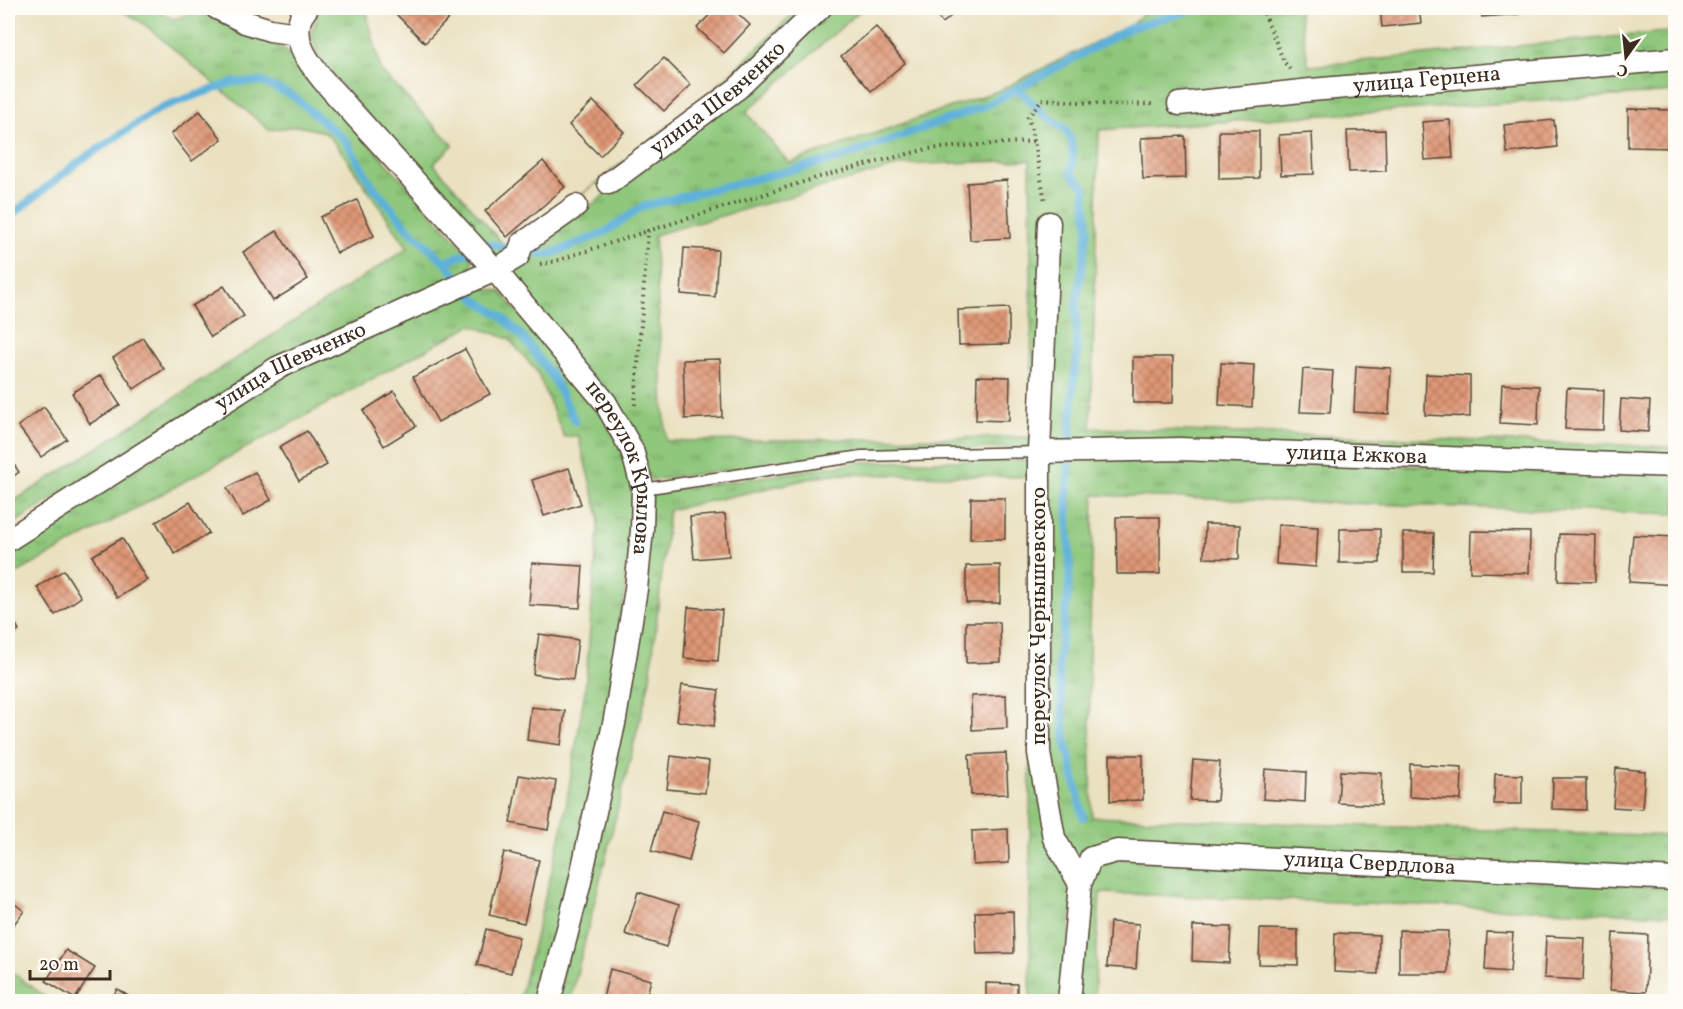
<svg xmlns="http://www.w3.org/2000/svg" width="1683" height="1009" font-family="Vollkorn,serif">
  <defs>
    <pattern id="grass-tufts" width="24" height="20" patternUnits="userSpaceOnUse" patternTransform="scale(1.5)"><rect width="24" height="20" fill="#8fc77b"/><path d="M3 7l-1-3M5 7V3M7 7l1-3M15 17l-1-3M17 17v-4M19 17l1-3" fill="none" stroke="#76a264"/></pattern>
    <pattern id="building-cross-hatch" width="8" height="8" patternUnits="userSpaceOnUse" patternTransform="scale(1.5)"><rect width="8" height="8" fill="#df9776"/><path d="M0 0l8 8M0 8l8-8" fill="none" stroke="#b67b60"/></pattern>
  </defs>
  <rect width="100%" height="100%" fill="#fdfcf7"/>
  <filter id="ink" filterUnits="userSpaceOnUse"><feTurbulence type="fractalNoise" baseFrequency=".0167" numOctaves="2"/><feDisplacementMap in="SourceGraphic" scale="12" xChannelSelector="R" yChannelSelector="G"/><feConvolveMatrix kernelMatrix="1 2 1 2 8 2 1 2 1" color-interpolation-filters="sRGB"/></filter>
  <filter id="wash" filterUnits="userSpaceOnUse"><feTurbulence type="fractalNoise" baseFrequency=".008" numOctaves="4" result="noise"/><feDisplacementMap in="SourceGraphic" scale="24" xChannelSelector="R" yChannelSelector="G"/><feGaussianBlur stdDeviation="1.35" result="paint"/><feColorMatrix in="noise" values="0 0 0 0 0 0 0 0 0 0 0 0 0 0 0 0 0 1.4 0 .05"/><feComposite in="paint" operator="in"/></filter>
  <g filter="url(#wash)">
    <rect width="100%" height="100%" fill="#eae1c0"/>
    <g fill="url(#grass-tufts)" stroke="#65784c" stroke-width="1.5">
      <path d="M118 8H152L173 19 200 11 235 29 283 48 473 259 469 270 273 361 8 527V505L408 248 339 148 325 132 298 126 269 130 144 24Z"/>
      <path d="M320 8H368L366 9 381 71 453 145 434 164 504 245H517L493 258 332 74 318 55 311 33Z"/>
      <path d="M799 8H811L731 84 581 195 707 96Z"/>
      <path d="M829 8H863L746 112 789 163 1000 90 1132 24 1149 8H1298L1309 66 1675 31V92L1099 130 1091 428 1675 447V460L1047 446 1032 426 1030 160 901 165 654 235 666 441 1032 437V447L860 452 652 480 511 277 515 262 739 95Z"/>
      <path d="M484 288 500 291 597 406 623 452 635 491 619 648 571 884 539 1001H519L562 830 585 690 599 517 578 435 564 437 537 372 509 339 471 325 8 578V550L282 376 468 290Z"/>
      <path d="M1048 456 1675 473V514L1094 495 1089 660 1092 817 1675 836V874L1114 845 1080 870 1061 837 1046 753Z"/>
      <path d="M1032 460 1030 477 831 474 669 510 650 679 570 1001 557 1002 652 493 863 462Z"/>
      <path d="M1030 755 1074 886 1062 1001H1030Z"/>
      <path d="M1116 859 1675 888V915L1100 893 1094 1001 1076 1002 1087 887 1097 866Z"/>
      <path d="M8 969 51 1001H8Z"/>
    </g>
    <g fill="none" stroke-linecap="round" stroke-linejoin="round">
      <g stroke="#5fb1da" stroke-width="8">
        <path d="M1017 88 1045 115 1065 129 1071 140 1073 157 1071 174 1084 186 1088 229 1076 306 1077 354 1073 390 1067 493 1070 568 1068 595 1058 663 1066 742 1083 817"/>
        <path d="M8 218 77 163 162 107 234 82H262L293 96 346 141 372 185 410 230 445 262 489 244 548 255 604 233 643 206 837 159 987 105 1130 28 1199 8"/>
        <path d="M445 262 475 299 500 315 523 337 552 376 575 421"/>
      </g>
    </g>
    <g id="blocks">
      <g fill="url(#building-cross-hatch)">
        <path d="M401 8H452L456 11 425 43 395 13Z"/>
        <path d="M716 8H732L750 25 724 53 697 28Z"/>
        <path d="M928 8H960L943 23Z"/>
        <path d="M1380 8H1419L1421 23 1382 27Z"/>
        <path d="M1482 8H1518L1519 14 1482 17Z"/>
        <path d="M1588 8H1606V9L1588 10Z"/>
        <path d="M1652 8H1676V10H1653Z"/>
        <path d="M876 27 905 63 871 91 841 56Z"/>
        <path d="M664 58 691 85 664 111 637 85Z"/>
        <path d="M593 101 624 132 600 156 569 125Z"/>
        <path d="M1628 109 1676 110V148L1628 147Z"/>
        <path d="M200 111 222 139 192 161 171 134Z"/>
        <path d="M1450 120 1453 158 1425 160 1422 122Z"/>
        <path d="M1554 120 1557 147 1507 153 1504 125Z"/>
        <path d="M1385 130 1386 171 1349 172 1347 131Z"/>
        <path d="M1219 131H1259V178L1219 179Z"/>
        <path d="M1312 133 1314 174 1281 175 1279 135Z"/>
        <path d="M1185 136 1186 178 1143 179 1141 138Z"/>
        <path d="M543 161 565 187 507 237 485 211Z"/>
        <path d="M1007 180 1010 238 970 240 967 183Z"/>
        <path d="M357 200 374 236 337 253 320 217Z"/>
        <path d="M277 231 308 279 273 301 243 252Z"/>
        <path d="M684 248 718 250 715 297 681 294Z"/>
        <path d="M224 286 244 316 211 337 192 306Z"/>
        <path d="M1009 308V344L959 345 958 310Z"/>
        <path d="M143 338 164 369 134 389 113 358Z"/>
        <path d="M465 349 490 394 438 422 413 377Z"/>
        <rect x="1133" y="357" width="40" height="46"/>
        <path d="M720 359 722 417 685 419 683 360Z"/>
        <path d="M1221 363 1254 365 1252 407 1219 405Z"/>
        <path d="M1356 366 1391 368 1389 414 1354 412Z"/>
        <path d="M1303 369 1333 371 1330 413 1300 412Z"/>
        <path d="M1426 374 1470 376V417L1425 415Z"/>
        <path d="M101 375 120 405 90 424 72 393Z"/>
        <path d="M977 376 1010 377 1009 421 976 420Z"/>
        <path d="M1502 384 1539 386 1538 425 1500 423Z"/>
        <path d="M1567 388 1604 390 1603 430 1565 429Z"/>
        <path d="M394 391 416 426 384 446 363 411Z"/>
        <path d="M1621 399 1650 401 1648 432 1619 430Z"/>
        <path d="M44 407 67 439 41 457 18 426Z"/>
        <path d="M307 431 327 465 299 481 279 447Z"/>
        <path d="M8 455 19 472 8 480Z"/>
        <path d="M569 468 581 504 544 516 532 480Z"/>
        <path d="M255 472 271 500 243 516 227 488Z"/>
        <path d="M971 498H1005V539H970Z"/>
        <path d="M190 502 209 533 175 554 156 522Z"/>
        <path d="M725 514 729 556 694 559 690 517Z"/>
        <path d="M1116 517H1160V574H1117Z"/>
        <path d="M1205 524 1240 525 1239 559 1204 558Z"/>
        <path d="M1278 525 1318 527 1316 567 1276 564Z"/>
        <path d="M1340 529H1380V563H1339Z"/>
        <path d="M1471 531 1530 532 1529 573 1470 572Z"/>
        <path d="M1403 533H1434L1433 572H1403Z"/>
        <path d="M1559 534 1596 535 1595 582 1558 581Z"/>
        <path d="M1633 535 1676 537V585L1629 582Z"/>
        <path d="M122 538 147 580 117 598 92 556Z"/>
        <path d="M532 563 583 566 580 608 529 605Z"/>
        <path d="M1000 565V603H966V566Z"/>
        <path d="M64 570 81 597 55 615 37 587Z"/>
        <path d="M688 607 722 610 718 661 684 658Z"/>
        <path d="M8 610 19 630 8 637Z"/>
        <path d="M966 622H1000L1001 662 966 663Z"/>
        <path d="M539 634 578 640 573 680 533 674Z"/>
        <path d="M682 685 719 690 714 726 677 721Z"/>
        <path d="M1006 695 1007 728 972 730 971 696Z"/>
        <path d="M531 707 565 711 561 745 527 740Z"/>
        <path d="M1006 753 1008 794 971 795 969 755Z"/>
        <path d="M1110 755H1143V800L1110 801Z"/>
        <path d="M671 756 709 761 705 793 667 789Z"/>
        <path d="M1193 760 1220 762 1217 801 1190 800Z"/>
        <path d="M1410 764 1462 767 1461 800 1409 797Z"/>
        <path d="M1616 768 1645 771 1642 809 1613 807Z"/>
        <path d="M1265 769 1306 772 1305 802 1263 799Z"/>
        <path d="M1340 771 1382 773 1381 805 1338 803Z"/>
        <path d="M1495 774 1522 775V804H1494Z"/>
        <path d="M519 775 556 781 548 830 510 823Z"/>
        <path d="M1553 778H1586V810L1552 809Z"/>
        <path d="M662 811 699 821 689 861 651 851Z"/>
        <path d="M1008 829 1009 863 973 865 972 831Z"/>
        <path d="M504 852 539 860 524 923 489 915Z"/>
        <path d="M638 892 679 905 666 947 625 934Z"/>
        <path d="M8 899 24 911 8 932Z"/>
        <path d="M1013 911 1014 953 977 954 975 912Z"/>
        <path d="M1110 922 1139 924 1136 969 1107 967Z"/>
        <path d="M1193 926 1231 927 1229 963 1192 961Z"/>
        <path d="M486 929 519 937 511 973 477 965Z"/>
        <path d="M1260 929 1298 930V965L1259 964Z"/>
        <path d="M1399 930 1448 931V973H1399Z"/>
        <path d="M1487 932 1513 933 1510 972 1485 970Z"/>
        <path d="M1335 933 1379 935 1378 974 1334 972Z"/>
        <path d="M1613 933 1648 935 1646 992 1610 990Z"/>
        <path d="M1546 936 1585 938 1583 980 1544 978Z"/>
        <path d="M66 950 95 968 75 999 46 981Z"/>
        <path d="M610 969 651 980 645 1002H602Z"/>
        <path d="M986 983 1017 984V1002H986Z"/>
        <path d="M117 989 138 1002H110Z"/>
        <path d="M467 995 490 1001 489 1002H465Z"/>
      </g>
    </g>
  </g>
  <g filter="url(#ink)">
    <use href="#blocks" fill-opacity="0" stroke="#554536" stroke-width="1.5"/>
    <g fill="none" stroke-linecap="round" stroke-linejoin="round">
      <defs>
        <path id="lane" d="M643 489 861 456 1039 452"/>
        <g id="street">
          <path d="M217 8 245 22 270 30 298 34"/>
          <path id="s1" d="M307 8C305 11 301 16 300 20 293 43 310 64 323 80L495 270 605 402 632 450 643 489 642 530 636 589 615 719 579 886 549 1002"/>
          <path id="s2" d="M1179 104 1311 90 1676 59"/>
          <path id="s3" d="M609 183 738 88 820 8"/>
          <path d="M1049 223 1039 452V753L1054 838 1080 884 1069 1002"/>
          <path id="s4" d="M1039 452 1180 449 1676 466"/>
          <path id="s5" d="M8 540 277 368 495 270 518 256 522 244 576 206"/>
          <path id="s6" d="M1080 884 1091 858 1117 851 1676 879"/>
        </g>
      </defs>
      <use href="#lane" stroke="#554536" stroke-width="13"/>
      <use href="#street" stroke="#554536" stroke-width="25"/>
      <g stroke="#554536" stroke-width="4" stroke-dasharray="1.5 4.5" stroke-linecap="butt">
        <path d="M1262 8 1284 62 1290 69"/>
        <path d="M1034 141 1028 117 1042 99 1113 105 1156 104"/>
        <path d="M540 264 549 263 648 231"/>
        <path d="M635 405 648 231 819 177 927 149 1034 141 1045 201"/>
      </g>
      <use href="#lane" stroke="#fff" stroke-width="10"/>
      <use href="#street" stroke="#fff" stroke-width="22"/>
    </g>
  </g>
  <g text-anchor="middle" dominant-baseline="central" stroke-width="4.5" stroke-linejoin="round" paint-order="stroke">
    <g font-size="22" fill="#3b2a1e" stroke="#fdfcf7">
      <text stroke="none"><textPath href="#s2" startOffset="249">улица Герцена</textPath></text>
      <text stroke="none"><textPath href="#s3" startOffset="138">улица Шевченко</textPath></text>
      <text stroke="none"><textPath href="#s5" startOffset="332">улица Шевченко</textPath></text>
      <text stroke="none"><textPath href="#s4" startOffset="318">улица Ежкова</textPath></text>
      <text stroke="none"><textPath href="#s1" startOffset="578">переулок Крылова</textPath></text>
      <text transform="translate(1039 616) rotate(-90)">переулок Чернышевского</text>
      <text stroke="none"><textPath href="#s6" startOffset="308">улица Свердлова</textPath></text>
    </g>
  </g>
  <rect width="1683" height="1009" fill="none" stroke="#fdfcf7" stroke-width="30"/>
  <g transform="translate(1626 57) rotate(195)" stroke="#fdfcf7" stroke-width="4.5" paint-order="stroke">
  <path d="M0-4.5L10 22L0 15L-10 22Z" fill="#3b2a1e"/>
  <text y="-9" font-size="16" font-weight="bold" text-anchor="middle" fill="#3b2a1e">С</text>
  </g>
  <path d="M30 970v9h80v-9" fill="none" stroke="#3b2a1e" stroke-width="3"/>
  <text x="39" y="970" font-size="18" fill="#3b2a1e" stroke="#fdfcf7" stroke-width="4.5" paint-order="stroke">20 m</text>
</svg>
